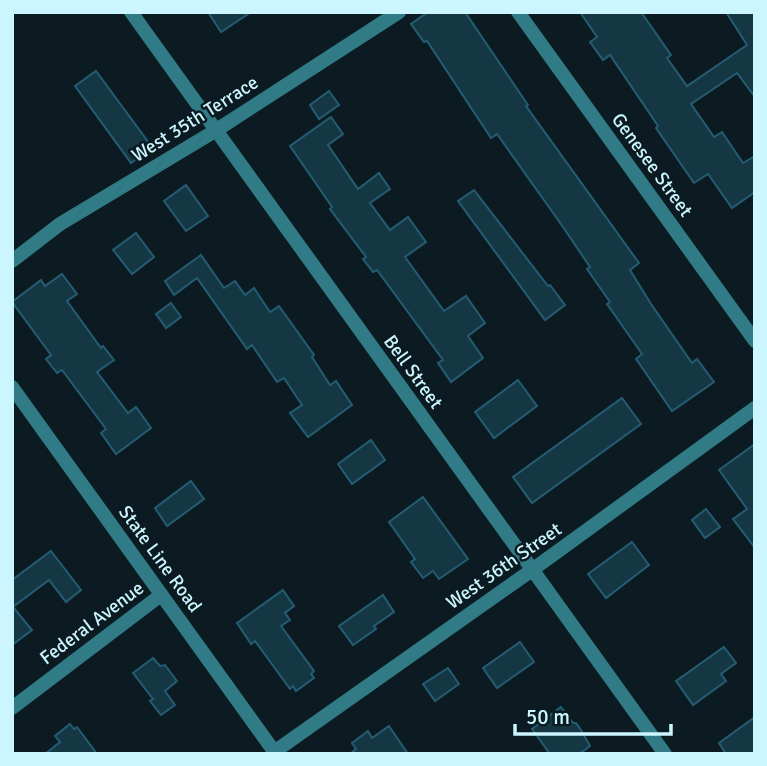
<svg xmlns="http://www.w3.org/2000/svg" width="767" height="766" font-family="Signika,sans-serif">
  <rect width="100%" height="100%" fill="#0b1b21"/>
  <g fill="#153744" stroke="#245d73" stroke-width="2">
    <path d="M208 12H251L221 32Z"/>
    <path d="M428 12H465L528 105 526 106 639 263 630 270 651 304 692 363 697 359 714 382 672 411 636 359 642 354 607 304 610 302 587 269 590 267 563 227 497 134 491 138 427 41 424 42 411 24Z"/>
    <path d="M580 12H641L671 55 667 58 687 86 747 45 726 12H755V97L737 73 691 104 714 137 722 132 743 163 755 156V192L732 208 708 174 694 183 656 128 658 126 610 55 603 60 590 42 597 37Z"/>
    <path d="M96 71 152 147 131 163 75 86Z"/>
    <path d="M329 91 339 105 319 119 310 105Z"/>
    <path d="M331 117 343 134 328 145 358 189 379 173 390 189 370 203 390 230 408 217 426 242 405 257 444 311 466 296 485 323 468 336 483 358 451 382 438 363 443 360 377 270 373 272 363 259 366 257 330 209 332 207 290 146Z"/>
    <path d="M186 185 208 216 186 231 164 201Z"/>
    <path d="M474 190 548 286 550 285 565 305 545 320 458 201Z"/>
    <path d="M136 233 154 257 132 274 113 250Z"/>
    <path d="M201 255 224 288 235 281 245 295 254 288 270 312 279 306 314 355 312 357 330 385 336 381 352 405 308 437 290 413 302 405 284 378 277 382 252 345 247 349 197 278 174 295 165 281Z"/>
    <path d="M62 274 77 294 67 301 101 348 103 346 114 360 97 372 128 413 136 407 151 428 116 454 101 433 106 429 62 370 57 373 46 359 51 355 12 302 41 280 45 286Z"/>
    <path d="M171 303 181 317 166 328 156 314Z"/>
    <path d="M518 380 537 406 494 438 475 412Z"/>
    <path d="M622 398 641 424 532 503 513 477Z"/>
    <path d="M371 440 385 460 352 484 338 464Z"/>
    <path d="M755 444V548L733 519 747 509 719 470Z"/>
    <path d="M191 481 204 499 167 526 155 508Z"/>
    <path d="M423 497 468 559 439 579 433 571 423 578 411 562 415 559 389 522Z"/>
    <path d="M706 509 720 527 705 538 692 520Z"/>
    <path d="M632 542 649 565 606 598 588 574Z"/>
    <path d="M51 551 81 590 66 602 49 580 13 607 32 630 12 645V580Z"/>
    <path d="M283 590 294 606 285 613 290 620 281 626 314 671 311 674 314 678 296 691 293 686 290 689 255 641 251 644 237 623Z"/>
    <path d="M383 595 394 612 374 626 376 629 353 645 339 626Z"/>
    <path d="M520 642 534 662 497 688 483 668Z"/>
    <path d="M724 647 736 663 721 674 726 681 693 705 676 681Z"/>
    <path d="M153 658 160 666 165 665 177 681 165 691 175 705 161 715 150 701 153 699 133 673Z"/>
    <path d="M448 668 459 684 435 701 423 684Z"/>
    <path d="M561 707 573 723H576L581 730 590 746 579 754H550L532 729Z"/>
    <path d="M755 717V754H726L719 743Z"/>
    <path d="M70 724 74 729 77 727 97 754H45L60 742 55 736Z"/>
    <path d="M389 726 408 754H350L356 749 352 743 368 731 372 738Z"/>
  </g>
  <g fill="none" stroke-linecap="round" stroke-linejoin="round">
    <g stroke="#307b86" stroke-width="14">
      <path d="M131 12 665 754"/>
      <path d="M518 12 755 341"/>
      <path d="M12 261 60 224 215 131 399 12"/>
      <path d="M12 387 276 754"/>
      <path d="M12 708 161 595"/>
      <path d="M274 752 532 570 755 408"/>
    </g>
  </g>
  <g text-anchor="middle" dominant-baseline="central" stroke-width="5" stroke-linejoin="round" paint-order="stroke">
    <g font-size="19" fill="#cbf5ff" stroke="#0b1b21">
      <text transform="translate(195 119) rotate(-32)">West 35th Terrace</text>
      <text transform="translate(652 165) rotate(54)">Genesee Street</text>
      <text transform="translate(413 372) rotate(54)">Bell Street</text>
      <text transform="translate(160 559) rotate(54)">State Line Road</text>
      <text transform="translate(504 566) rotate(-35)">West 36th Street</text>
      <text transform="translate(92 623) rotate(-37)">Federal Avenue</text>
    </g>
  </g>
  <rect width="767" height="766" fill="none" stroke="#cbf5ff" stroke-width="28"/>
  <path d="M515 724v10h156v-10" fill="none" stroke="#cbf5ff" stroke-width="3.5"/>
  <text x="526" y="724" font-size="21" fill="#cbf5ff" stroke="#0b1b21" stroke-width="5" paint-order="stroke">50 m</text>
</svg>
